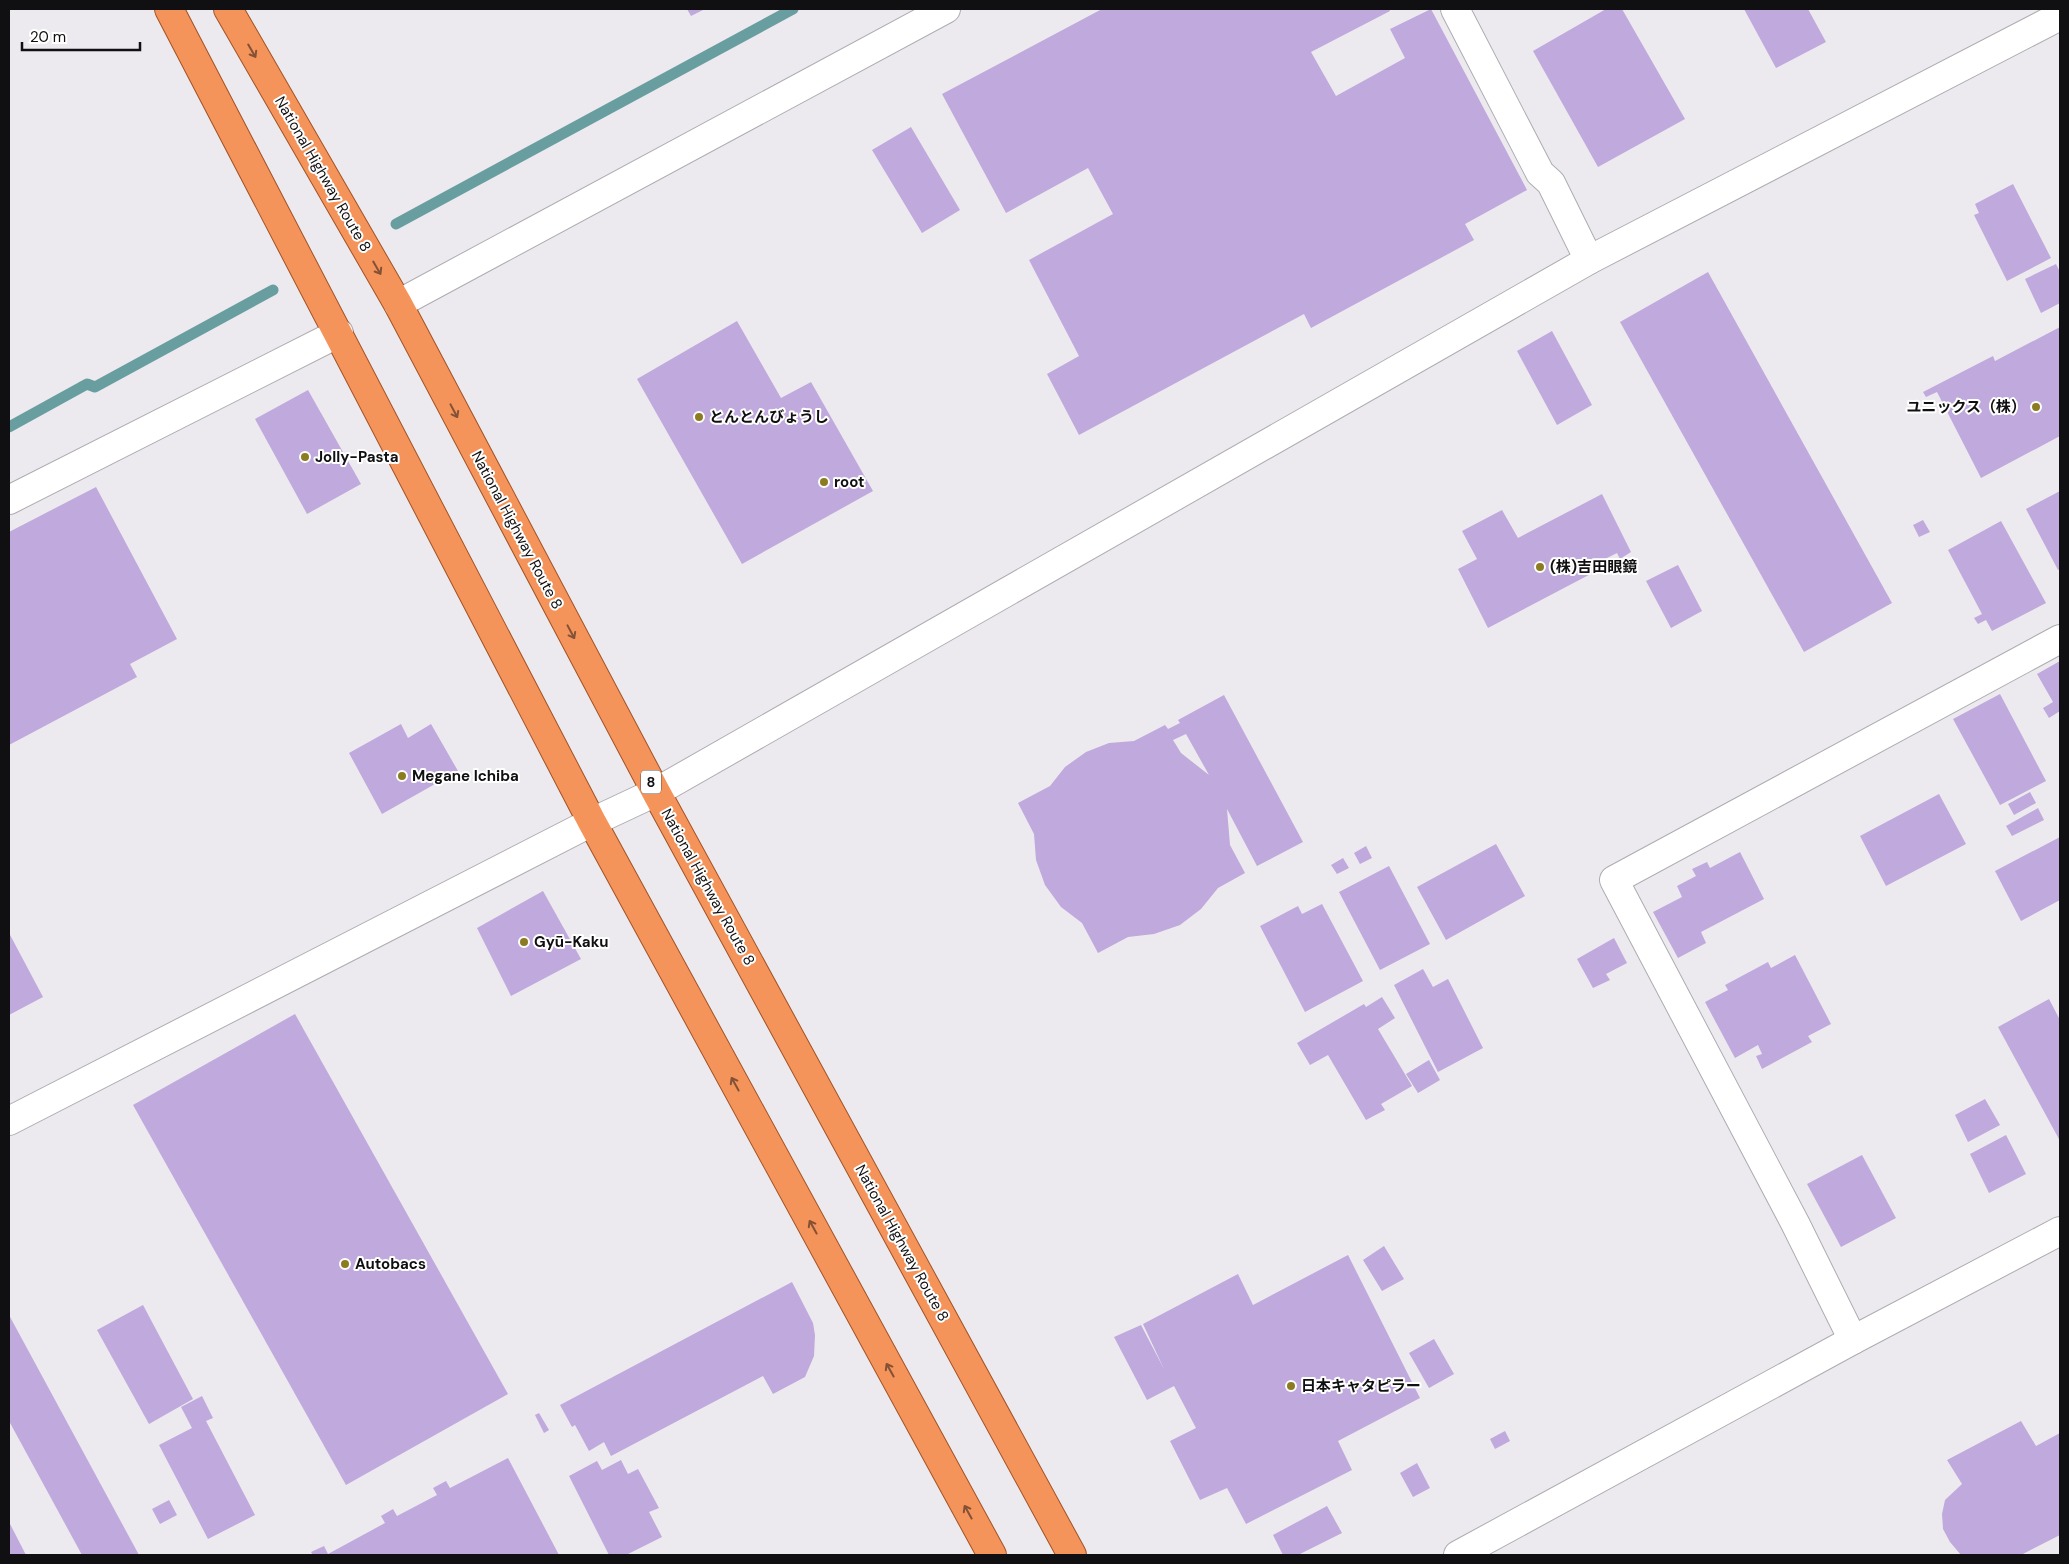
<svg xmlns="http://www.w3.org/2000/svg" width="2069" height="1564" font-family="'DM Sans','Noto Sans JP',sans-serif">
  <rect width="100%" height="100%" fill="#eceaef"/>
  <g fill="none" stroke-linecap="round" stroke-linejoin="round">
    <g stroke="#699ea1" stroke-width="11">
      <path d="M396 224 793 9"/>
      <path d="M9 427 87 384 95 387 273 290"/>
    </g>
  </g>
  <g fill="#bfa9dd" fill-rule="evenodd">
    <path d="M687 9H705L691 16Z"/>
    <path d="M1102 9H1389L1390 11 1311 52 1336 96 1405 58 1390 29 1431 9 1527 190 1465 224 1474 240 1311 328 1304 314 1079 435 1047 374 1079 356 1029 260 1113 214 1088 168 1006 213 942 94Z"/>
    <path d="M1606 9H1622L1685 119 1598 167 1533 51Z"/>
    <path d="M1744 9H1808L1826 42 1776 68Z"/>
    <path d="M911 127 960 210 922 233 872 150Z"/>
    <path d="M2013 184 2051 258 2007 281 1974 215 1979 213 1975 204Z"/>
    <path d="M2056 264 2060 272V303L2041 313 2025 279Z"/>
    <path d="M1708 272 1892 603 1804 652 1620 322Z"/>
    <path d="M737 321 781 398 811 382 873 491 742 564 637 379Z"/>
    <path d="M2060 327V436L1981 478 1937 392 1926 397 1923 392 1993 356 1995 361Z"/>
    <path d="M1552 331 1592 405 1557 425 1517 351Z"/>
    <path d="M308 390 361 484 307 514 255 419Z"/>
    <path d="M96 487 177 639 130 664 137 677 9 745V532Z"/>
    <path d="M2060 491V569L2058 570 2026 509Z"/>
    <path d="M1602 494 1631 552 1620 559 1617 553 1601 561 1604 567 1488 628 1458 569 1477 559 1462 531 1502 510 1518 538Z"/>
    <path d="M1923 520 1930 532 1919 537 1913 525Z"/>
    <path d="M2001 521 2046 603 1992 631 1986 620 1978 624 1974 618 1982 614 1948 550Z"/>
    <path d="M1678 565 1702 611 1671 628 1646 581Z"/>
    <path d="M2060 661V711L2049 718 2043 708 2053 702 2037 674Z"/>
    <path d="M2000 694 2046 781 2000 805 1953 719Z"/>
    <path d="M1224 695 1303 842 1257 866 1227 809 1230 845 1245 873 1218 888 1201 909 1180 925 1154 934 1128 937 1098 953 1082 923 1061 907 1045 885 1036 860 1034 834 1018 803 1050 786 1065 767 1086 752 1109 743 1134 741 1165 725 1168 729 1180 723 1178 720ZM1186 734 1209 775 1181 753 1173 740Z"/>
    <path d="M401 724 408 738 431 724 458 771 382 814 349 753Z"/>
    <path d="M2030 792 2036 803 2014 815 2008 804Z"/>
    <path d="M1939 794 1966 844 1886 886 1860 836Z"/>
    <path d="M2038 808 2044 820 2012 836 2006 826Z"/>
    <path d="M2060 837V900L2021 921 1995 871Z"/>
    <path d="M1496 844 1525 896 1446 940 1417 887Z"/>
    <path d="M1366 846 1372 858 1360 864 1354 853Z"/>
    <path d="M1740 852 1764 899 1701 932 1706 943 1678 958 1653 912 1682 897 1677 886 1696 876 1692 869 1707 862 1710 868Z"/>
    <path d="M1343 858 1349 868 1337 874 1331 865Z"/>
    <path d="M1389 866 1430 944 1380 970 1339 892Z"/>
    <path d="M543 891 581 959 511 996 477 928Z"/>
    <path d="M1322 904 1363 981 1305 1012 1260 926 1298 906 1302 914Z"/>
    <path d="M9 933 43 997 9 1015Z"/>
    <path d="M1614 938 1627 963 1606 974 1610 980 1593 988 1577 959Z"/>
    <path d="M1795 955 1831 1024 1808 1036 1812 1042 1762 1069 1756 1056 1762 1054 1758 1045 1735 1058 1705 1002 1728 990 1725 985 1768 962 1771 968Z"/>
    <path d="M1423 969 1433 987 1448 979 1483 1048 1438 1072 1394 985Z"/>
    <path d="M1382 997 1395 1018 1378 1029 1412 1086 1381 1104 1385 1110 1366 1120 1328 1055 1310 1065 1297 1043 1364 1004 1366 1007Z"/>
    <path d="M2049 999 2060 1020V1141L1998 1027Z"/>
    <path d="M295 1014 508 1394 346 1485 133 1105Z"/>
    <path d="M1429 1060 1440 1080 1418 1093 1406 1074Z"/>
    <path d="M1985 1099 2000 1125 1968 1142 1955 1115Z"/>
    <path d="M2006 1135 2026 1174 1989 1193 1970 1154Z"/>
    <path d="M1862 1155 1896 1218 1841 1247 1807 1184Z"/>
    <path d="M1384 1246 1404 1279 1382 1291 1363 1260Z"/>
    <path d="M1348 1255 1420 1398 1338 1441 1352 1470 1246 1524 1227 1488 1200 1500 1170 1441 1196 1428 1174 1386 1147 1400 1114 1337 1141 1325 1164 1369 1143 1324 1238 1274 1253 1305Z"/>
    <path d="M792 1282 813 1323 815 1335 814 1356 805 1377 773 1394 763 1376 611 1456 604 1442 589 1451 575 1425 572 1427 560 1405Z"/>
    <path d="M143 1305 193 1399 149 1424 97 1330Z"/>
    <path d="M9 1315 139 1555H82L9 1421Z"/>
    <path d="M1434 1339 1454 1374 1429 1388 1409 1353Z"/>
    <path d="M202 1396 213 1418 206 1421 255 1515 208 1539 159 1445 192 1428 181 1407Z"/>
    <path d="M539 1413 549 1430 544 1433 535 1415Z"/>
    <path d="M2021 1421 2036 1446 2060 1433V1535L2021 1555H1961L1950 1542 1943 1529 1942 1514 1945 1500 1962 1484 1947 1460Z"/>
    <path d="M1505 1431 1510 1441 1495 1449 1490 1439Z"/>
    <path d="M508 1458 559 1555H313L311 1552 324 1546 328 1554 385 1523 381 1516 393 1509 397 1516 437 1495 433 1488 446 1481 450 1488Z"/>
    <path d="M621 1460 628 1474 638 1469 659 1508 649 1512 662 1537 626 1555H609L569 1476 597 1461 602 1470Z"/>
    <path d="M1417 1463 1430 1488 1413 1497 1400 1473Z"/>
    <path d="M169 1500 177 1515 160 1524 152 1509Z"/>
    <path d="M1327 1506 1342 1533 1298 1555H1283L1273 1535Z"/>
    <path d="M9 1522 26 1555H9Z"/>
  </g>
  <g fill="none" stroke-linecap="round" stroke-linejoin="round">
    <defs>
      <g id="minor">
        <path d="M1455 9 1540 173 1551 183 1589 260"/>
        <path d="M398 304 946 9"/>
        <path d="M9 500 339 333"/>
        <path d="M9 1121 592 822 656 792 1589 260 2060 16"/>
        <path d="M1853 1340 1795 1223 1614 880 2060 639"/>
      </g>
      <path id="tertiary" d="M1458 1555 1853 1340 2060 1231"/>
      <g id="trunk">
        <path d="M169 9 592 822 992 1555"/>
        <path d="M228 9 398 304 656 792 1072 1555"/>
      </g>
    </defs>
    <use href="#minor" stroke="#aeacb1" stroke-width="30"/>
    <use href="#tertiary" stroke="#aeacb1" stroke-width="30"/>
    <use href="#trunk" stroke="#a25326" stroke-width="30"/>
    <use href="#minor" stroke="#fff" stroke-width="28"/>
    <use href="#tertiary" stroke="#fff" stroke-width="28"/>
    <use href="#trunk" stroke="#f4935a" stroke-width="28"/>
  </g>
  <defs><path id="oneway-shaft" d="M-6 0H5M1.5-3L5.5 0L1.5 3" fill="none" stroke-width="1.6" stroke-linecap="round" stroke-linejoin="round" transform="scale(1.25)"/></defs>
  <g stroke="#825136">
    <use href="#oneway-shaft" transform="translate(252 51) rotate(60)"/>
    <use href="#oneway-shaft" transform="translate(377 268) rotate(60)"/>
    <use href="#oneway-shaft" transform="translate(454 411) rotate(62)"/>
    <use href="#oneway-shaft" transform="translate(571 632) rotate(62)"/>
    <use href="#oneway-shaft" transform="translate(735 1084) rotate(-119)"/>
    <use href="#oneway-shaft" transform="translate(813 1227) rotate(-119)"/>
    <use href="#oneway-shaft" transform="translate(890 1370) rotate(-119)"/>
    <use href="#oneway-shaft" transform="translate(968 1512) rotate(-119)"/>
  </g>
  <g fill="#8c7b21" stroke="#fff" stroke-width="2">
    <circle cx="2036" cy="407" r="5"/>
    <circle cx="699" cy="417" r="5"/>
    <circle cx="305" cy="457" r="5"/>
    <circle cx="824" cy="482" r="5"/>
    <circle cx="1540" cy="567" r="5"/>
    <circle cx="402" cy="776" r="5"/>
    <circle cx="524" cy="942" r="5"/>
    <circle cx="345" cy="1264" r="5"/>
    <circle cx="1291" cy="1386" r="5"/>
  </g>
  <g text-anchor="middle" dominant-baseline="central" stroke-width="4" stroke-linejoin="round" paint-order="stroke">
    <rect fill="#fff" stroke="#585758" stroke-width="1" x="641" y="770.5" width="20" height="23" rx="4"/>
    <g font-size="14" font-weight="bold" fill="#100f11">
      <text x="651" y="782">8</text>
    </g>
    <g font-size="15" fill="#100f11" stroke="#fff">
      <text transform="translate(323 174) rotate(60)">National Highway Route 8</text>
      <text transform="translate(517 530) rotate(62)">National Highway Route 8</text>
      <text transform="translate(708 887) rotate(61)">National Highway Route 8</text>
      <text transform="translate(902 1243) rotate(61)">National Highway Route 8</text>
    </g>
    <g font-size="15" font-weight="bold" fill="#100f11" stroke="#fff" text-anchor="start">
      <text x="2026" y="407" text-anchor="end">ユニックス（株）</text>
      <text x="709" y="417">とんとんびょうし</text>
      <text x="315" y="457">Jolly-Pasta</text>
      <text x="834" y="482">root</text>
      <text x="1550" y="567">(株)吉田眼鏡</text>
      <text x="412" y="776">Megane Ichiba</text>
      <text x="534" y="942">Gyū-Kaku</text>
      <text x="355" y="1264">Autobacs</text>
      <text x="1301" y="1386">日本キャタピラー</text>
    </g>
  </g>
  <rect width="2069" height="1564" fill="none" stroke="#100f11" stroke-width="20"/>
  <path d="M22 42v8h118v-8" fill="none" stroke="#100f11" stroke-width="2.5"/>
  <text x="30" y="42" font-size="15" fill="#100f11" stroke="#ffffff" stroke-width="4" paint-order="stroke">20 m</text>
</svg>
